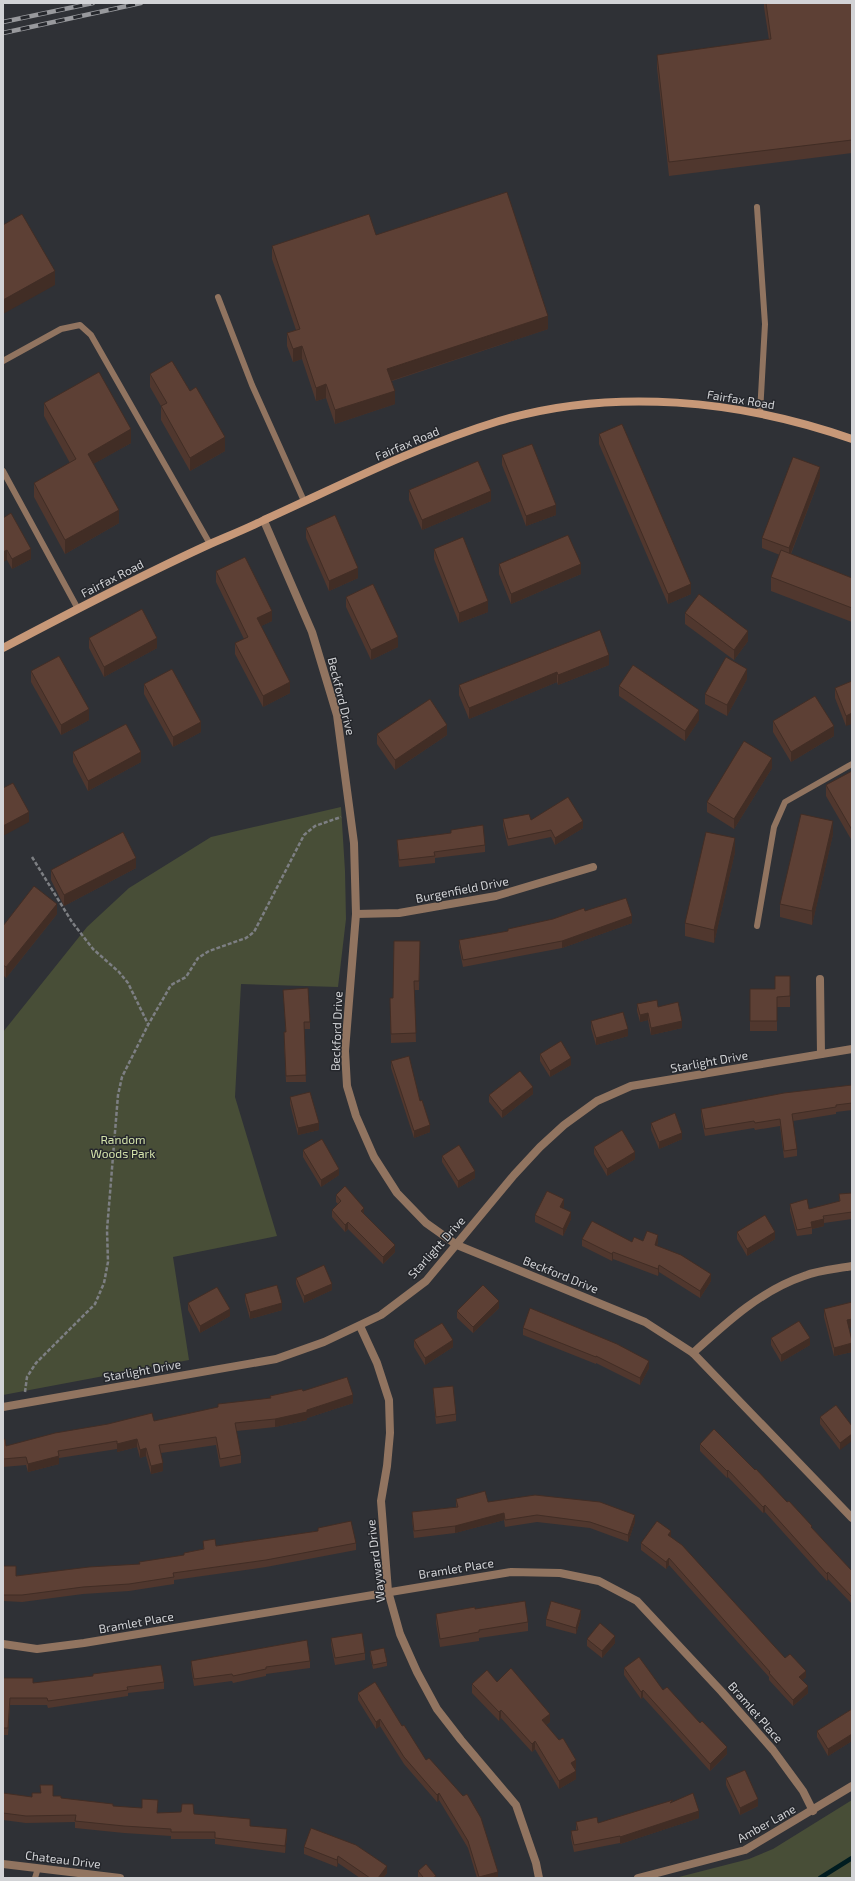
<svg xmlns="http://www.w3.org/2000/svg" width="855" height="1881" font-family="'Exo 2',sans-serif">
  <rect width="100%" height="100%" fill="#2f3136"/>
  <g fill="#484e37">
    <path d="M341 807 345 871 346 919 338 987 241 984 235 1097 277 1236 173 1257 189 1360 3 1395V1032L87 927 129 888 211 837Z"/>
    <path d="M852 1800V1878H675L749 1859 773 1849Z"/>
  </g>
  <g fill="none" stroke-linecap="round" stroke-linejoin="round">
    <path stroke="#001c20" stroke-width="4.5" d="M820 1878 852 1858"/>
    <g stroke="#7d7f83" stroke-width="2.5" stroke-dasharray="4 2" stroke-linecap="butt">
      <path d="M32 857 72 922 93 949 119 972 128 983 148 1024"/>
      <path d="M25 1392 27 1377 36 1363 95 1304 104 1283 108 1262 107 1230 118 1095 122 1077 148 1025 171 985 186 977 198 958 209 951 246 938 254 932 304 835 315 826 341 817"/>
    </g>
    <g stroke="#917460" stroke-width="6">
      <path d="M757 207 765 324 760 413"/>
      <path d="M218 297 252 385 304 501"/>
      <path d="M3 361 61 329 80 325 91 335 210 544"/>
      <path d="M3 471 78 609"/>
      <path d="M757 926 774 827 785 802 852 764"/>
      <path d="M35 1878 38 1868"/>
    </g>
    <g stroke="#917460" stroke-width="8">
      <path d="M264 521 312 632 337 715 354 843 356 914 345 1051 347 1086 356 1116 374 1157 397 1193 426 1223 457 1245 645 1322 693 1353 852 1518"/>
      <path d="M356 914 399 913 496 896 593 867"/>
      <path d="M820 979 821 1054"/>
      <path d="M360 1326 377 1363 389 1400 390 1433 387 1466 381 1501 388 1591 400 1634 417 1672 437 1709 461 1740 516 1805 536 1863 539 1878"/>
      <path d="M693 1353C726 1323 760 1291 804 1276 819 1270 836 1269 852 1266"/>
      <path d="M3 1407 276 1359 324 1342 381 1315 426 1281 514 1175 540 1147 564 1125 597 1101 631 1086 852 1049"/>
      <path d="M3 1644 37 1649 84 1643 511 1572 560 1573 599 1581 637 1601 722 1692 773 1750 803 1791 813 1811"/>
      <path d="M3 1864 120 1878"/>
      <path d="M638 1878 745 1850 852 1786"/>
    </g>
    <path stroke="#c79878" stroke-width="8" d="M3 648C71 612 140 576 210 544 228 536 246 529 264 520 341 485 417 446 499 421 613 387 741 400 852 439"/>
    <defs>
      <g id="rail">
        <path d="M3 22 93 3"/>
        <path d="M3 33 141 3"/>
      </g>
    </defs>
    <use href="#rail" stroke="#98999d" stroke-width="4.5"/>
    <use href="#rail" stroke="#25272c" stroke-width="3" stroke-dasharray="9" stroke-linecap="butt"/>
  </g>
  <g fill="#50372e">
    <path d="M764 3H852V153L669 176 657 68V55L769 40 764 7Z"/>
    <path d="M376 235 548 329 392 381 395 404 335 424 326 398 316 401 302 359 293 362 287 346V333L296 330 272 259V246Z"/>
    <path d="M150 374 190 391 225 451 190 471 161 420V406L150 387Z"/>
    <path d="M44 403 131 443 93 464 119 523 65 554 34 497V483L70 463 44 416Z"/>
    <path d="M599 434 691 594 668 604 599 444Z"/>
    <path d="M502 455 556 515 526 526 502 465Z"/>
    <path d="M820 477 791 554 852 578V622L771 591V577L780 555 762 548V538Z"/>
    <path d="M409 490 491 501 422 530 409 500Z"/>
    <path d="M3 518 31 559 12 569 7 560Z"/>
    <path d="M306 528 358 578 329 591 306 538Z"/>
    <path d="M434 549 488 612 459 623 434 559Z"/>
    <path d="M499 564 581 574 511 604 499 574Z"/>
    <path d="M216 571 272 621 261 626 290 693 263 707 235 654V643L244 639 216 582Z"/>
    <path d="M346 597 398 647 371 660 346 607Z"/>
    <path d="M685 613 748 641 734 660 685 624Z"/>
    <path d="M89 638 157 648 104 677 89 648Z"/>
    <path d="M609 665 558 685 557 682 469 719 459 695V685Z"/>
    <path d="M31 671 89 720 61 735 31 682Z"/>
    <path d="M747 679 727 716 705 704V694Z"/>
    <path d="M852 681 846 726 835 698V688Z"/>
    <path d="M144 684 201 732 173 747 144 694Z"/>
    <path d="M619 686 699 720 685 741 619 696Z"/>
    <path d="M773 721 834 736 791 762 773 732Z"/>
    <path d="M377 734 447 735 395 770 377 744Z"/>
    <path d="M73 752 141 762 88 791 73 762Z"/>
    <path d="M772 768 734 829 707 812V802Z"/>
    <path d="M852 771V841L826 796V785Z"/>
    <path d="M503 819 531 820 583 828 555 845 551 837 508 846 503 826Z"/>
    <path d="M451 830 485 845V852L435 858V863L399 867 397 846V840L451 833Z"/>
    <path d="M833 834 812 925 780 917V904Z"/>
    <path d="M735 852 714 943 685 936V923Z"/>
    <path d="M136 868 64 906 51 880V870Z"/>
    <path d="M585 911 632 923 562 948 463 967 459 947V940L508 931V929L553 919Z"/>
    <path d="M57 914 6 978 3 975V926Z"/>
    <path d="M420 941 419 990H414L416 1042 391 1043 390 998H393Z"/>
    <path d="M790 976V1007H777V1031H750V989H775Z"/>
    <path d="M283 990 310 1022V1029H304L306 1082H286L284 1039 286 1032Z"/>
    <path d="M637 1004 658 1007 682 1028 651 1035 648 1020 640 1022 637 1011Z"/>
    <path d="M591 1021 628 1036 596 1045 591 1028Z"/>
    <path d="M540 1054 571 1065 550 1077 540 1061Z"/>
    <path d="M391 1061 420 1101 430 1132 414 1138 391 1068Z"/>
    <path d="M852 1085V1110L836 1112V1114L793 1121 797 1149V1156L784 1158 780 1126 755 1130 754 1128 705 1136 701 1116V1109Z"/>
    <path d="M533 1094 502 1118 489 1102V1095Z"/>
    <path d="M290 1097 319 1130 298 1135 290 1104Z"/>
    <path d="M651 1123 682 1139 659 1149 651 1130Z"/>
    <path d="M594 1147 635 1159 607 1176 594 1154Z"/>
    <path d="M303 1150 339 1175 321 1187 303 1157Z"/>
    <path d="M442 1156 475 1178 458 1188 442 1162Z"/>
    <path d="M852 1193V1219L824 1223V1226L812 1229V1234L797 1236 790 1211V1204L809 1209 839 1202V1194Z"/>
    <path d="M336 1195 364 1214 395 1252 383 1264 348 1229 345 1232 332 1217V1210L338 1204 336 1202Z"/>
    <path d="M564 1206 563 1208 571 1219 563 1236 535 1222V1215Z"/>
    <path d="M737 1232 775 1239 747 1256 737 1239Z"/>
    <path d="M582 1239 632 1242 643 1241 658 1242 657 1246 711 1281 700 1298 659 1272 658 1276 613 1259 612 1261 582 1246Z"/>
    <path d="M296 1278 332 1290 304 1303 296 1284Z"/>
    <path d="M245 1294 282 1310 250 1319 245 1301Z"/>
    <path d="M188 1303 230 1316 200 1333 188 1310Z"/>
    <path d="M499 1308 473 1333 457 1318V1311Z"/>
    <path d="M824 1309 849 1328 852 1341V1352L834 1356 824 1317Z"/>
    <path d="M523 1328 649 1368 640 1385 596 1363V1364L523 1335Z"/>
    <path d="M771 1338 810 1345 781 1362 771 1345Z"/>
    <path d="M414 1340 453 1347 425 1365 414 1347Z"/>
    <path d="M433 1388 456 1414V1421L436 1424 433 1395Z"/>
    <path d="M303 1391 353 1403 307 1418V1420L275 1427 236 1431 241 1455V1463L220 1467 216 1445 161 1453 163 1471 151 1474 146 1456 140 1458 137 1447 117 1452V1449L59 1458V1464L28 1472 26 1465 3 1467V1439L6 1446 154 1421 270 1398V1396Z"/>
    <path d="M820 1417 852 1426 840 1450 820 1424Z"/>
    <path d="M700 1444 812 1528 851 1570 852 1569V1604L828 1579 827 1581 765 1512 763 1513 728 1477 727 1478 700 1451Z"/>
    <path d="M456 1499 488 1502 635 1522 628 1542 590 1528 537 1522 505 1527 504 1520 455 1533 414 1538 412 1519V1512L456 1507Z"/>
    <path d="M318 1528 356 1543V1550L266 1567 174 1580V1584L129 1591 83 1594 22 1602 3 1601V1566L16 1576 139 1564 184 1555V1553L203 1549V1541L216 1546 318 1531Z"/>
    <path d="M671 1537 785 1658 806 1677 802 1680 808 1693 793 1706 769 1680V1677L669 1565 666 1569 641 1550V1543Z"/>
    <path d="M475 1609 528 1622V1631L479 1638V1641L440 1647 436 1623V1614Z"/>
    <path d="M581 1617 576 1634 546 1626V1619Z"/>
    <path d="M331 1638 365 1653V1660L335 1665 331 1645Z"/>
    <path d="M587 1639 615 1643 602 1658 587 1646Z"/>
    <path d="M370 1651 387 1662V1666L373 1669 370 1655Z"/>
    <path d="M191 1661H310V1668L266 1674V1676L233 1683 232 1681 194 1686 191 1668Z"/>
    <path d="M624 1668 663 1690 727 1754 710 1771 643 1697 641 1699 624 1675Z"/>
    <path d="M93 1674 164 1682V1689L128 1693V1696L48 1708 47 1705H10L8 1735H3V1678L33 1683 93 1677Z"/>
    <path d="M497 1682 550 1722 546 1725 576 1768 575 1769 576 1779 559 1789 535 1749 532 1752 501 1718 499 1721 472 1693V1684Z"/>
    <path d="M358 1693 402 1726 498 1878H477L468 1848 439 1800 437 1802 404 1764 380 1726 376 1729 358 1700Z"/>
    <path d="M852 1709V1741L828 1756 817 1737V1731Z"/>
    <path d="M726 1778 758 1806 740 1815 726 1785Z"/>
    <path d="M3 1793 32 1797 53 1796 61 1798 158 1813 194 1814 250 1826 287 1836 285 1853 215 1844V1839H171V1836L124 1833 75 1828V1822L26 1823 3 1820Z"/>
    <path d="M673 1802 699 1818 620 1844V1843L574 1852 571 1838V1831L576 1830V1822L598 1823Z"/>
    <path d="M311 1828 387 1873 383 1878H360L338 1863 337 1867 304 1854V1847Z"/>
    <path d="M418 1871 436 1878H418Z"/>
  </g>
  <g fill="#412d25">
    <path d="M55 271V285L3 314V300Z"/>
    <path d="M548 316V329L387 382V369Z"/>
    <path d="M302 346V359L293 362V349Z"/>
    <path d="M326 384V398L316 401V388Z"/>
    <path d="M395 391V404L335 424V410Z"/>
    <path d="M131 429V443L88 467V454Z"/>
    <path d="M225 437V451L190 471V458Z"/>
    <path d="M820 467V477L789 558V548Z"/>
    <path d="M491 491V501L422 530V520Z"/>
    <path d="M556 505V515L526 526V516Z"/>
    <path d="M119 510V523L65 554V540Z"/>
    <path d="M31 549V559L12 569V559Z"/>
    <path d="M7 550V560L3 562V552Z"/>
    <path d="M581 564V574L511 604V594Z"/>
    <path d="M358 568V578L329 591V581Z"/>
    <path d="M691 584V594L668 604V594Z"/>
    <path d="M488 601V612L459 623V613Z"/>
    <path d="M272 611V621L257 628V618Z"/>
    <path d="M748 631V641L734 660V650Z"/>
    <path d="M398 637V647L371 660V650Z"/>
    <path d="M157 638V648L104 677V667Z"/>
    <path d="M609 655V665L558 685V675Z"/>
    <path d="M747 669V679L727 716V705Z"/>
    <path d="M557 672V682L469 719V708Z"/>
    <path d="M290 682V693L263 707V696Z"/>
    <path d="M89 709V720L61 735V725Z"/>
    <path d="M699 710V720L685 741V731Z"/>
    <path d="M852 713V724L846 726V716Z"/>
    <path d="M201 722V732L173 747V737Z"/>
    <path d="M447 725V735L395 770V760Z"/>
    <path d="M834 726V736L791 762V752Z"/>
    <path d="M141 752V762L88 791V781Z"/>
    <path d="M772 758V768L734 829V819Z"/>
    <path d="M29 812V822L3 836V826Z"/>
    <path d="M583 821V828L555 845V838Z"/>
    <path d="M833 821V834L812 925V911Z"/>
    <path d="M735 838V852L714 943V930Z"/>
    <path d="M136 858V868L64 906V895Z"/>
    <path d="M57 904V914L6 978V967Z"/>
    <path d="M632 916V923L562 948V941Z"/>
    <path d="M648 1013V1020L640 1022V1015Z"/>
    <path d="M682 1021V1028L651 1035V1028Z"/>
    <path d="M628 1029V1036L596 1045V1038Z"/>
    <path d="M571 1058V1065L550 1077V1071Z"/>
    <path d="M533 1087V1094L502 1118V1111Z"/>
    <path d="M319 1123V1130L298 1135V1128Z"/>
    <path d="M430 1125V1132L414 1138V1131Z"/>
    <path d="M682 1133V1139L659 1149V1142Z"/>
    <path d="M635 1152V1159L607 1176V1169Z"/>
    <path d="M339 1169V1175L321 1187V1180Z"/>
    <path d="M475 1171V1178L458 1188V1181Z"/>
    <path d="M564 1199V1206L560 1214V1207Z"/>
    <path d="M364 1208V1215L361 1211Z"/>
    <path d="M571 1212V1219L563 1236V1229Z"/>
    <path d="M824 1219V1226L812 1229 811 1222Z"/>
    <path d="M348 1222V1229L345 1232V1225Z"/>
    <path d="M775 1232V1239L747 1256V1249Z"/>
    <path d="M658 1235V1242L655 1252V1245Z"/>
    <path d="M395 1245V1252L383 1264V1257Z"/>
    <path d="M613 1252V1259L612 1261V1254Z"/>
    <path d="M659 1265V1272L658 1276V1269Z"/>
    <path d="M711 1274V1281L700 1298V1291Z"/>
    <path d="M332 1284V1290L304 1303V1296Z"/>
    <path d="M499 1301V1308L473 1333V1327Z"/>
    <path d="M282 1303V1310L250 1319V1312Z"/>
    <path d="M230 1309V1316L200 1333V1326Z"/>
    <path d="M852 1319V1327L847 1329V1320Z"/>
    <path d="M810 1338V1345L781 1362V1355Z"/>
    <path d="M453 1340V1347L425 1365V1358Z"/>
    <path d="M852 1343V1352L834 1356V1348Z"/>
    <path d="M649 1361V1368L640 1385V1378Z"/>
    <path d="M353 1395V1403L307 1418V1420L275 1427V1419L307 1410Z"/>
    <path d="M852 1434V1441L840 1450V1443Z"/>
    <path d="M137 1439V1447L117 1452V1444Z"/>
    <path d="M146 1448V1456L140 1458V1450Z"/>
    <path d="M59 1456V1464L28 1472V1464Z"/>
    <path d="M163 1463V1471L151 1474V1466Z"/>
    <path d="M728 1470V1477L727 1478V1471Z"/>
    <path d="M765 1505V1512L763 1513V1507Z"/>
    <path d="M504 1513V1520L455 1533V1526Z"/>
    <path d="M635 1515V1522L628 1542V1535Z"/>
    <path d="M671 1531V1538L668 1535Z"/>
    <path d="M669 1558V1565L666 1569V1562Z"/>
    <path d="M828 1572V1579L827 1581V1574Z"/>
    <path d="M581 1610V1617L576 1634V1628Z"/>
    <path d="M615 1636V1643L602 1658V1651Z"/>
    <path d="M806 1671V1677L799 1684V1677Z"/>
    <path d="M808 1686V1693L793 1706V1700Z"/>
    <path d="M643 1690V1697L641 1699V1692Z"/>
    <path d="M501 1710V1718L499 1721V1712Z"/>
    <path d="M550 1714V1722L542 1728V1720Z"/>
    <path d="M380 1719V1726L376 1729V1722Z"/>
    <path d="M852 1734V1741L828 1756V1749Z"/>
    <path d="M535 1741V1749L532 1752V1744Z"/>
    <path d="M727 1747V1754L710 1771V1764Z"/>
    <path d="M576 1760V1768L571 1771V1763Z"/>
    <path d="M576 1771V1779L559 1789V1781Z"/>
    <path d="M439 1793V1800L437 1802V1795Z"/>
    <path d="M758 1799V1806L740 1815V1808Z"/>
    <path d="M699 1811V1818L620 1844V1837Z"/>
    <path d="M287 1829V1836L285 1853V1846Z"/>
    <path d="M338 1856V1863L337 1867V1860Z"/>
    <path d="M387 1866V1873L383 1878H378Z"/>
    <path d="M498 1872V1878H479V1877Z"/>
  </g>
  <g fill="#5d4035" stroke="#412d25">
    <path d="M766 3H852V140L669 162 657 55 771 39Z"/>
    <path d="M507 192 548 316 387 369 395 391 335 410 326 384 316 388 302 346 293 349 287 333 300 329 272 246 369 214 376 235Z"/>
    <path d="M22 214 55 271 3 300V225Z"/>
    <path d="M172 361 190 391 196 387 225 437 190 458 161 406 167 403 150 374Z"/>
    <path d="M99 372 131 429 88 454 119 510 65 540 34 483 76 459 44 403Z"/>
    <path d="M622 424 691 584 668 594 599 434Z"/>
    <path d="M532 444 556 505 526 516 502 455Z"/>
    <path d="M793 457 820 467 789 548 762 538Z"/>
    <path d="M478 461 491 491 422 520 409 490Z"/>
    <path d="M11 513 31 549 12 559 7 550 3 552V518Z"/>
    <path d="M335 515 358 568 329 581 306 528Z"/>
    <path d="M568 535 581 564 511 594 499 564Z"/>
    <path d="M463 537 488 601 459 613 434 549Z"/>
    <path d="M781 550 852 578V608L771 577Z"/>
    <path d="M245 557 272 611 257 618 290 682 263 696 235 643 248 637 216 571Z"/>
    <path d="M373 584 398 637 371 650 346 597Z"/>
    <path d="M699 594 748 631 734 650 685 613Z"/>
    <path d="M142 609 157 638 104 667 89 638Z"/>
    <path d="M600 630 609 655 558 675 557 672 469 708 459 685Z"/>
    <path d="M59 656 89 709 61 725 31 671Z"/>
    <path d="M726 657 747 669 727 705 705 694Z"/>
    <path d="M633 665 699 710 685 731 619 686Z"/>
    <path d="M172 669 201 722 173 737 144 684Z"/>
    <path d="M852 681V713L846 716 835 688Z"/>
    <path d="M815 696 834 726 791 752 773 721Z"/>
    <path d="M430 699 447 725 395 760 377 734Z"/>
    <path d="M126 724 141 752 88 781 73 752Z"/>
    <path d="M744 741 772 758 734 819 707 802Z"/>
    <path d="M852 771V830L826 785Z"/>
    <path d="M13 783 29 812 3 826V788Z"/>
    <path d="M568 797 583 821 555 838 551 830 508 839 503 819 529 814 531 820Z"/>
    <path d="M801 814 833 821 812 911 780 904Z"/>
    <path d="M483 825 485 845 434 852 435 856 399 860 397 840 451 833V830Z"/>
    <path d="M123 832 136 858 64 895 51 870Z"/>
    <path d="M706 832 735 838 714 930 685 923Z"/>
    <path d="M34 886 57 904 6 967 3 965V926Z"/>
    <path d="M626 898 632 916 562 941 463 960 459 940 508 931V929L553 919 584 908 585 911Z"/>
    <path d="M394 941H420L419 981H414L416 1033 391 1034 390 998H393Z"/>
    <path d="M775 976H790V996L777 997V1021H750V989H775Z"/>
    <path d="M308 988 310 1022H304L306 1075 286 1076 284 1032H286L283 990Z"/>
    <path d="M657 1000 658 1007 678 1002 682 1021 651 1028 648 1013 640 1015 637 1004Z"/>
    <path d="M623 1012 628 1029 596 1038 591 1021Z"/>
    <path d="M561 1041 571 1058 550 1071 540 1054Z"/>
    <path d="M409 1056 420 1101 422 1100 430 1125 414 1131 391 1061Z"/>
    <path d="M520 1071 533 1087 502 1111 489 1095Z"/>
    <path d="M852 1085V1103L836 1105V1107L792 1114 797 1149 784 1151 780 1119 755 1123 754 1121 705 1129 701 1109 784 1093Z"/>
    <path d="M310 1092 319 1123 298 1128 290 1097Z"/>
    <path d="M675 1113 682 1133 659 1142 651 1123Z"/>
    <path d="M622 1130 635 1152 607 1169 594 1147Z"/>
    <path d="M322 1139 339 1169 321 1180 303 1150Z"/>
    <path d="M459 1145 475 1171 458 1181 442 1156Z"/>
    <path d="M345 1186 364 1208 361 1211 395 1245 383 1257 348 1222 345 1225 332 1210 341 1201 336 1195Z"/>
    <path d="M547 1191 564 1199 560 1207 571 1212 563 1229 535 1215Z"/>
    <path d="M852 1193V1212L823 1216 824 1219 811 1222 812 1227 797 1230 790 1204 807 1199 809 1209 840 1201 839 1194Z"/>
    <path d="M765 1215 775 1232 747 1249 737 1232Z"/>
    <path d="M592 1221 632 1242 634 1237 643 1241 647 1231 658 1235 655 1245 681 1255 711 1274 700 1291 659 1265 658 1269 613 1252 612 1254 582 1239Z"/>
    <path d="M324 1265 332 1284 304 1296 296 1278Z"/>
    <path d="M277 1285 282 1303 250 1312 245 1294Z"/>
    <path d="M483 1285 499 1301 473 1327 457 1311Z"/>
    <path d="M217 1287 230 1309 200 1326 188 1303Z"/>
    <path d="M852 1302V1319L847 1320 852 1341V1343L834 1348 824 1309Z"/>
    <path d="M530 1308 617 1344 649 1361 640 1378 596 1356V1357L523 1328Z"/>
    <path d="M799 1321 810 1338 781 1355 771 1338Z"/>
    <path d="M442 1323 453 1340 425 1358 414 1340Z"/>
    <path d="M347 1377 353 1395 307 1410V1412L275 1419 235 1423 241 1455 220 1459 216 1437 159 1445 163 1463 151 1466 146 1448 140 1450 137 1439 117 1444V1441L58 1451 59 1456 28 1464 26 1457 3 1459V1439H5L6 1446 55 1433 108 1424 152 1413 154 1421 218 1407V1404L271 1398 270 1396 302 1389 303 1391Z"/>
    <path d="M453 1386 456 1414 436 1417 433 1388Z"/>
    <path d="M836 1405 852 1426V1434L840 1443 820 1417Z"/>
    <path d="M714 1429 755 1470 756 1469 787 1502 789 1501 812 1526 811 1527 851 1570 852 1569V1597L828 1572 827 1574 765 1505 763 1507 728 1470 727 1471 700 1444Z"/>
    <path d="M485 1491 488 1502 535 1495 600 1502 635 1515 628 1535 590 1522 537 1515 505 1520 504 1513 455 1526 414 1531 412 1512 458 1507 456 1499Z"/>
    <path d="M351 1521 356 1543 266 1560 173 1573 174 1577 129 1584 83 1587 22 1595H3V1566H16V1576L89 1567 140 1564 139 1562 184 1555V1553L204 1549 203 1541 215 1539 216 1546 318 1531V1528Z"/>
    <path d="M657 1521 671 1531 668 1535 682 1545 785 1658 790 1654 806 1671 799 1677 808 1686 793 1700 769 1673 770 1672 669 1558 666 1562 641 1543Z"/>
    <path d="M525 1601 528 1622 479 1630V1632L440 1639 436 1614 475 1607V1609Z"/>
    <path d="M551 1601 581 1610 576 1628 546 1619Z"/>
    <path d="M600 1623 615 1636 602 1651 587 1639Z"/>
    <path d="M362 1633 365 1653 335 1658 331 1638Z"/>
    <path d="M307 1640 310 1661 266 1667V1669L233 1676 232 1674 194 1679 191 1661Z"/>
    <path d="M384 1648 387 1662 373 1665 370 1651Z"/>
    <path d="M639 1657 663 1690 667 1687 700 1723 702 1721 727 1747 710 1764 643 1690 641 1692 624 1668Z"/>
    <path d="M161 1665 164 1682 127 1687 128 1690 48 1701 47 1698H10L8 1728H3V1678H33V1683L93 1676V1674Z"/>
    <path d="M511 1668 550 1714 542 1720 559 1740 563 1738 576 1760 571 1763 576 1771 559 1781 535 1741 532 1744 501 1710 499 1712 472 1684 487 1670 497 1682Z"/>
    <path d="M375 1682 402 1726 404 1725 426 1760 429 1758 463 1796 467 1794 481 1818 498 1872 479 1877 468 1841 439 1793 437 1795 404 1757 380 1719 376 1722 358 1693Z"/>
    <path d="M852 1709V1734L828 1749 817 1731Z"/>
    <path d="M745 1770 758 1799 740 1808 726 1778Z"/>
    <path d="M40 1785H53V1796H61V1798L113 1804V1806L142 1808V1799L158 1800 157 1813 181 1812 182 1804H193L194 1814 250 1819V1826L287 1829 285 1846 215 1838V1832H171V1829L124 1826 75 1821 76 1815 26 1816 3 1813V1793L32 1797V1793H41Z"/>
    <path d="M693 1793 699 1811 620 1837V1836L574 1845 571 1831 578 1830 576 1822 597 1817 598 1823 673 1800 670 1803Z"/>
    <path d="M311 1828 356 1845 387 1866 378 1878H370L338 1856 337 1860 304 1847Z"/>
    <path d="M426 1864 436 1876 433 1878H422L423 1877 418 1871Z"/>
  </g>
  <g text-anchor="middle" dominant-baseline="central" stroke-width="3" stroke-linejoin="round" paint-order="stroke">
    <g font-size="12" fill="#d2d3d6" stroke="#25272c">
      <text transform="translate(741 399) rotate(9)">Fairfax Road</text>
      <text transform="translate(407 443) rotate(-23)">Fairfax Road</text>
      <text transform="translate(112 578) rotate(-27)">Fairfax Road</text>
      <text transform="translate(342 696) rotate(76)">Beckford Drive</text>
      <text transform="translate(462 889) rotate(-11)">Burgenfield Drive</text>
      <text transform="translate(336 1031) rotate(-88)">Beckford Drive</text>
      <text transform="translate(709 1061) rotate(-10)">Starlight Drive</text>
      <text transform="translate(436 1247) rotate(-48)">Starlight Drive</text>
      <text transform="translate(561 1274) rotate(22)">Beckford Drive</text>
      <text transform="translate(142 1370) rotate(-10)">Starlight Drive</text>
      <text transform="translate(375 1561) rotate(-97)">Wayward Drive</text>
      <text transform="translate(456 1568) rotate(-9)">Bramlet Place</text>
      <text transform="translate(136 1622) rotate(-10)">Bramlet Place</text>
      <text transform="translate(756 1712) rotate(49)">Bramlet Place</text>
      <text transform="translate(766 1823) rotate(-29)">Amber Lane</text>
      <text transform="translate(63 1859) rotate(7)">Chateau Drive</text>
    </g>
    <g font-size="12" fill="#d3e2aa" stroke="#25272c">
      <text x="123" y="1139">Random<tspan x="123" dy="14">Woods Park</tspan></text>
    </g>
  </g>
  <rect width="855" height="1881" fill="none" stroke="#d2d3d6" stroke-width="8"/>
</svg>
